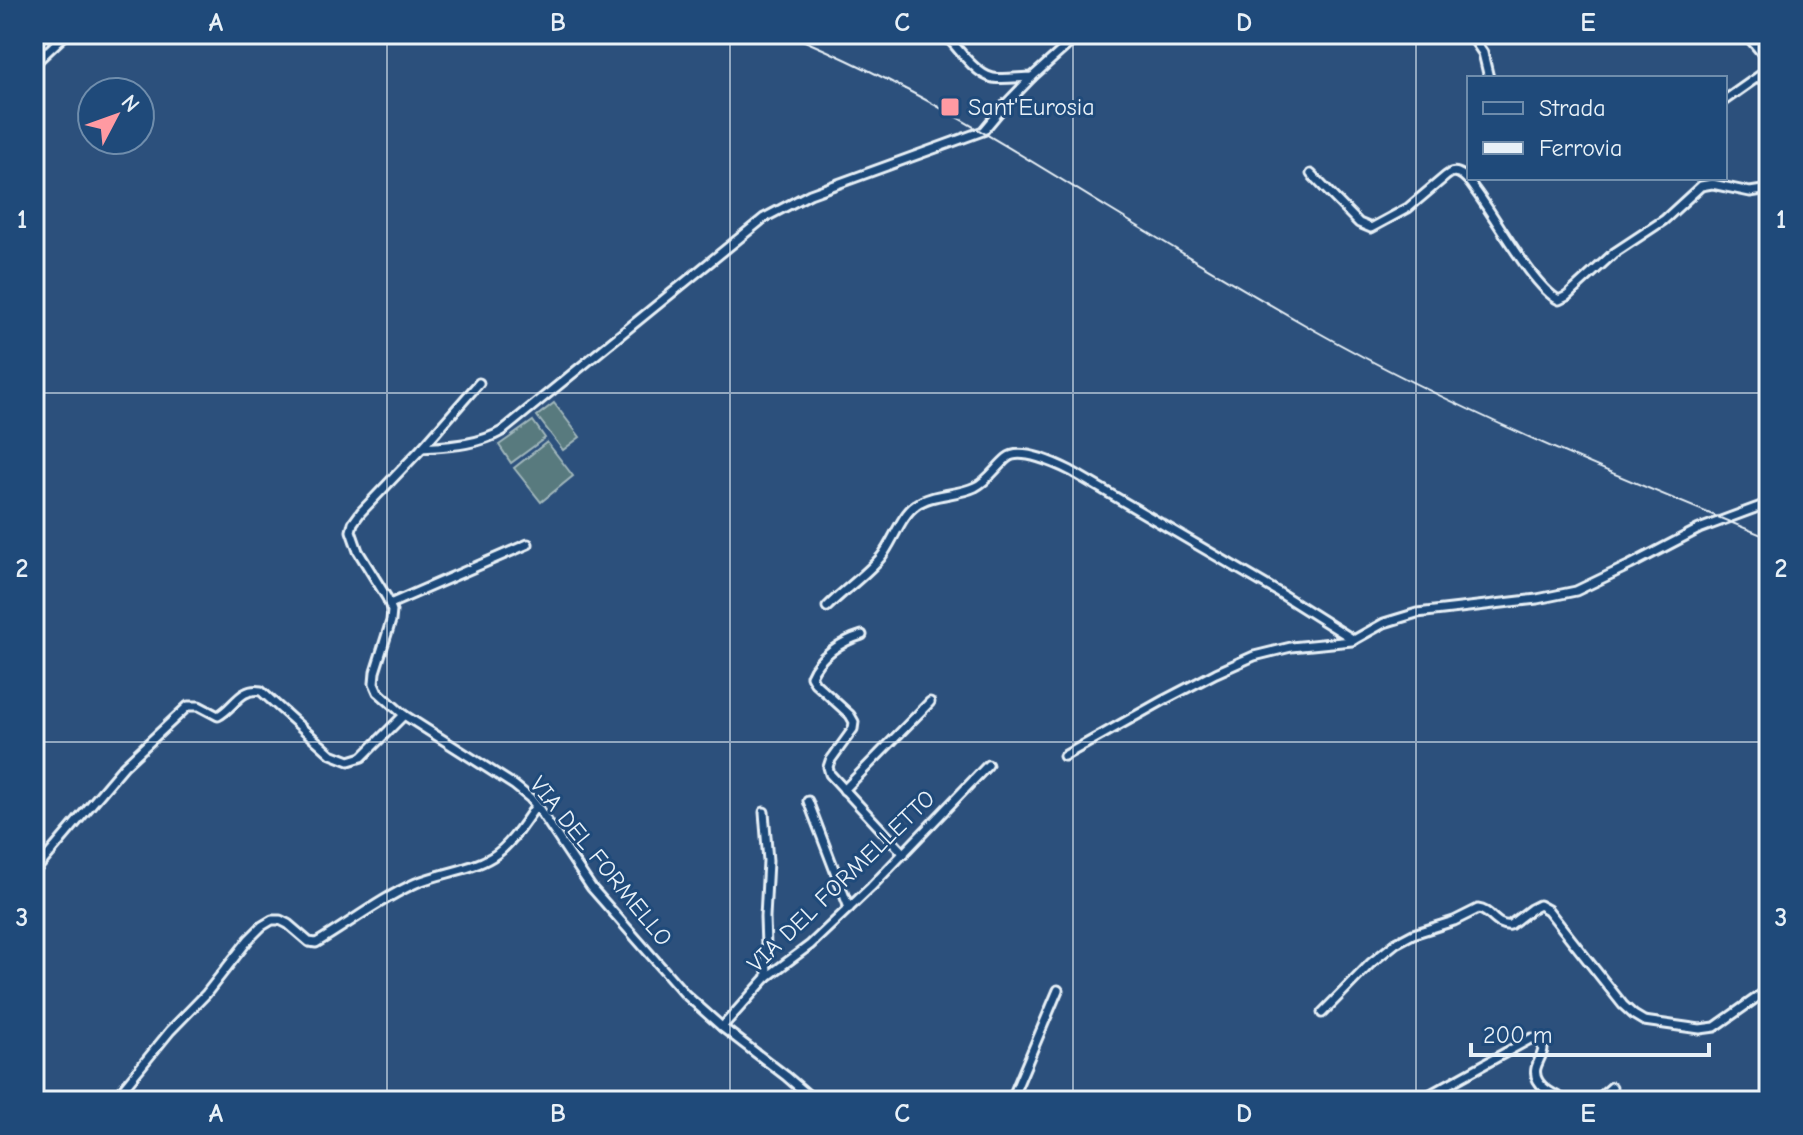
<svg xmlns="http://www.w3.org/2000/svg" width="1803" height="1135" font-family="'Comic Neue',sans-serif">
  <rect width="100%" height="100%" fill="#2c507c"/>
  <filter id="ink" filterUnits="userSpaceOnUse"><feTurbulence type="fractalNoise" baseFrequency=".0125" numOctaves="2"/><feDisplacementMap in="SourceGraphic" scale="16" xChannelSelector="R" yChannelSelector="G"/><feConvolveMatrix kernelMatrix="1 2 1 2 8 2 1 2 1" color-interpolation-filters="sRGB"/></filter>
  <g filter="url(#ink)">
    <g fill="#587a7e" stroke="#a0b6bb" stroke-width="2">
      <path d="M554 403 580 437 563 450 537 416Z"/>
      <path d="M533 421 545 438 511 463 499 445Z"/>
      <path d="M547 442 573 476 541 502 514 468Z"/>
    </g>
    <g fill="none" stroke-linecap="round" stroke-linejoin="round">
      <defs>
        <g id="minor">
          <path d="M945 34C956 46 976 75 993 78 1005 80 1020 77 1032 77L1080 34"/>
          <path d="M1470 34 1483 53 1489 78"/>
          <path d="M34 64 66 34"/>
          <path d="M1725 100 1769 69"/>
          <path d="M1311 174 1359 223 1371 228 1408 208 1446 176C1450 173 1453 171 1458 173 1465 175 1471 184 1475 190 1495 216 1533 287 1559 300L1567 296 1614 253 1664 220 1701 186 1712 184 1750 192 1769 189"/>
          <path d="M479 383 422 448 361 512 353 523 351 531 358 551 387 598 392 611 391 621 375 672 374 683 378 692 404 715 514 785 530 798 539 809 591 887 685 994 722 1027 786 1076 815 1101"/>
          <path d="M422 448C449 446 478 445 502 431L764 218 810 194 983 131 1003 107 1032 77"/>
          <path d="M390 604 528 544"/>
          <path d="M827 607C844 590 866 575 881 557 893 542 901 515 916 505 932 493 957 496 975 487 988 481 996 467 1007 458 1020 447 1057 464 1071 471L1278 592 1354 640"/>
          <path d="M862 635C842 641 819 656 811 676L815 683 850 715 854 722 853 729 830 761 828 767 830 774 904 854"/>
          <path d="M1064 756 1164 700 1216 673 1254 656 1291 647 1352 641 1384 623 1417 613 1537 599 1576 591 1630 565 1699 529 1769 503"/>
          <path d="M844 790 930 702"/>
          <path d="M808 801 849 908"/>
          <path d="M764 812 768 861 765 917 767 977"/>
          <path d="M34 872 124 766 188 706H199L218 716C234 708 240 687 261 691L331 754 349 761 362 757 404 715"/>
          <path d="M1322 1013 1371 963 1396 943 1413 934 1454 921 1478 909C1491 910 1495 927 1510 925L1531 909 1539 905 1548 910 1623 1005 1634 1015 1644 1021 1700 1029 1715 1027 1769 989"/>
          <path d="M722 1027 767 977 810 945 871 887 988 765"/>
          <path d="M113 1101 170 1031 206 994 249 939 262 926 272 920H280L288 924 309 942 316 943C350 923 380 899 416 883 440 873 471 870 492 857 510 846 524 823 536 806"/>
          <path d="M1011 1101 1058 990"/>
          <path d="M1418 1101 1532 1038 1540 1042 1543 1049C1542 1056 1538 1061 1536 1068 1532 1085 1554 1095 1567 1101"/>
          <path d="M1596 1101 1612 1087"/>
        </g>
        <path id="secondary" d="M1748 34 1769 59"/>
      </defs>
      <use href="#minor" stroke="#e8f1f8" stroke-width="13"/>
      <use href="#secondary" stroke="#e8f1f8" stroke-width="16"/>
      <use href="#minor" stroke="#1f4a7a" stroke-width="7"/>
      <use href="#secondary" stroke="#1f4a7a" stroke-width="10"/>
      <path stroke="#e8f1f8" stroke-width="2" d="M788 34C903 81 1001 142 1106 207 1175 249 1244 290 1314 330 1459 412 1615 475 1769 538"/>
    </g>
  </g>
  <path fill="none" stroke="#e8f1f8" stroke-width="2" stroke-opacity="0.55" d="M387 34V1101M730 34V1101M1073 34V1101M1416 34V1101M34 393H1769M34 742H1769"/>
  <rect fill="#ff9aa2" stroke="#1f4a7a" stroke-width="3" x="940" y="97" width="20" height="20" rx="4"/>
  <g text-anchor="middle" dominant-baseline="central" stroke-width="6" stroke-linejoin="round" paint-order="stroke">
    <g font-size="24" fill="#e8f1f8" stroke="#1f4a7a" text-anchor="start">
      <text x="968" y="107">Sant'Eurosia</text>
    </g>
    <g font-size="24" fill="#e8f1f8" stroke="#1f4a7a">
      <text transform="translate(601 861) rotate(51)">VIA DEL FORMELLO</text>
      <text transform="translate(841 881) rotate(-44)">VIA DEL FORMELLETTO</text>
    </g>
  </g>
  <rect width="1803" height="1135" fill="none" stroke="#1f4a7a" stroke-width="88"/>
  <rect x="1467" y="76" width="260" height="104" fill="#1f4a7a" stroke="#6f8dac" stroke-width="2"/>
  <rect x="1483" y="102" width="40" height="12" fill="#1f4a7a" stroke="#6f8dac" stroke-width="2"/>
  <text x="1539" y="116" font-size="24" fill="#e8f1f8">Strada</text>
  <rect x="1483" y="142" width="40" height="12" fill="#e8f1f8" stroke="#6f8dac" stroke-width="2"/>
  <text x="1539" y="156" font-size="24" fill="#e8f1f8">Ferrovia</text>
  <g transform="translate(116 116) rotate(49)"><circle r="38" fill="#1f4a7a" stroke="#6f8dac" stroke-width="2"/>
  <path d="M0-6L14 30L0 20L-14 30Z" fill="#ff9aa2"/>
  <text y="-12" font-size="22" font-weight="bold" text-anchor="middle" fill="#e8f1f8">N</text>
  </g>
  <path d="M1471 1043v12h238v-12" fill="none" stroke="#e8f1f8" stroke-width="4"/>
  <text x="1483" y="1043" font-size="24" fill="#e8f1f8" stroke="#1f4a7a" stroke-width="6" paint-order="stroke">200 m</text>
  <rect x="44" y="44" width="1715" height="1047" fill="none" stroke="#e8f1f8" stroke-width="3"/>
  <g font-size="26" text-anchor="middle" font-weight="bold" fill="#e8f1f8">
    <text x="216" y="31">A</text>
    <text x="558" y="31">B</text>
    <text x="902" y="31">C</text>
    <text x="1244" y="31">D</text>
    <text x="1588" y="31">E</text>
    <text x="22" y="228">1</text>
    <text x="1781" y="228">1</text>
    <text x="22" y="577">2</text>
    <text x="1781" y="577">2</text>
    <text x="22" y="926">3</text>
    <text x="1781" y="926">3</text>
    <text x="216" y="1122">A</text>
    <text x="558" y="1122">B</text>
    <text x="902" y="1122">C</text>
    <text x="1244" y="1122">D</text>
    <text x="1588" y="1122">E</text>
  </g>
</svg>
